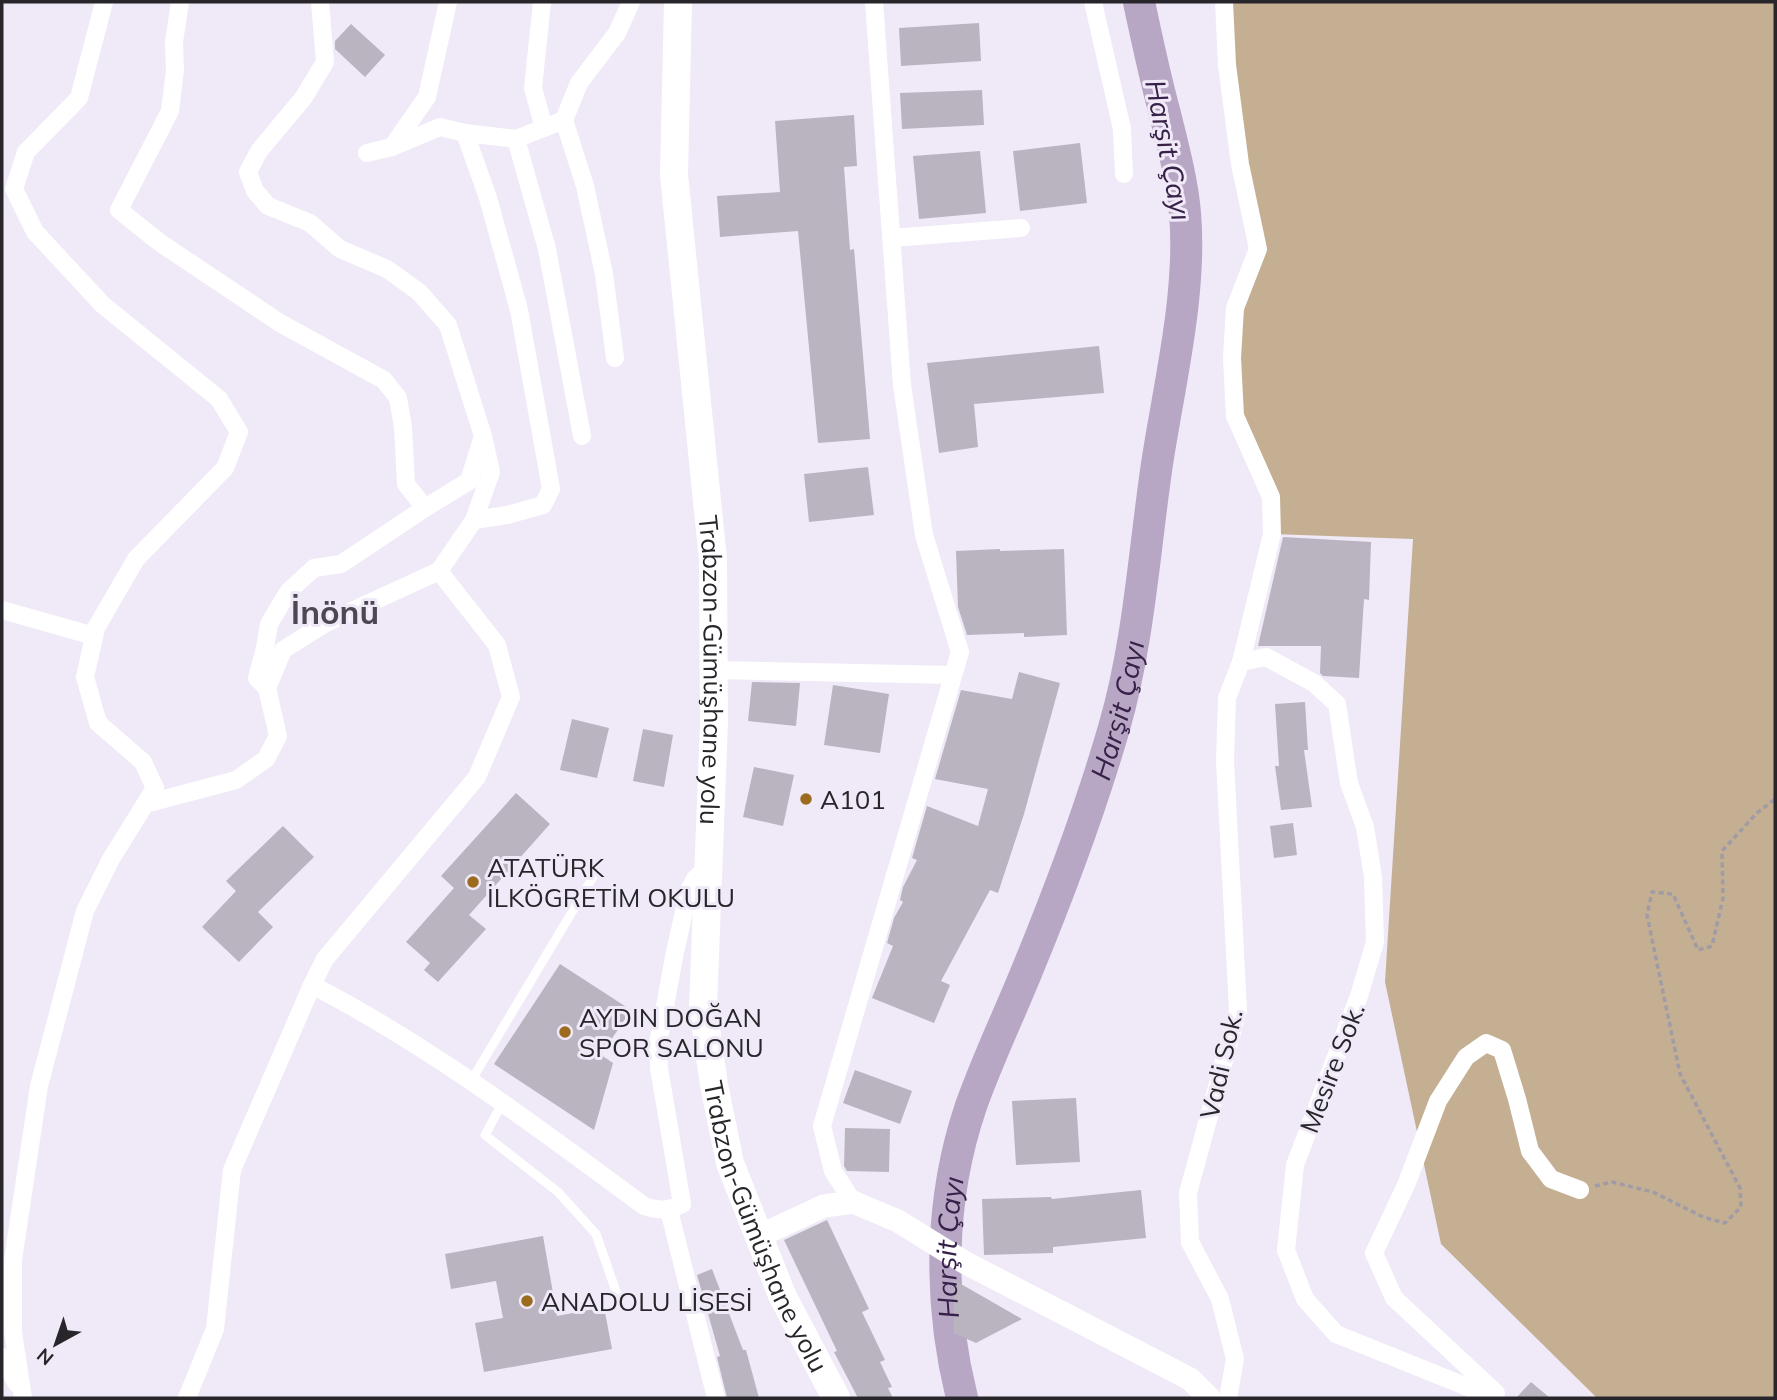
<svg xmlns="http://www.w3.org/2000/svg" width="1777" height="1400" font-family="Mulish,sans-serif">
  <rect width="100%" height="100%" fill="#f0e9f7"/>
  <path fill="#c4af93" d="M1224 2H1775V1398H1597L1441 1244 1385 982 1413 539 1272 534 1271 497 1235 416 1232 358 1258 249Z"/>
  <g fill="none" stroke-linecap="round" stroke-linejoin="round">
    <path stroke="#b7a7c5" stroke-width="32" id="s1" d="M962 1398C938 1302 939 1200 971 1106 987 1061 1008 1017 1026 973 1059 893 1090 811 1114 728 1139 642 1144 552 1157 464 1169 385 1192 293 1185 213 1182 179 1173 147 1165 114 1155 77 1147 40 1139 2"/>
  </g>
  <g fill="#bab3c0">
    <path d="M979 23 981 61 901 66 899 28Z"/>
    <path d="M351 24 385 55 365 77 335 49V41Z"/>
    <path d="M982 90 984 125 902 129 900 93Z"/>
    <path d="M854 115 857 166 844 167 850 250 854 249 870 439 818 443 798 231 720 237 717 196 780 192 775 121Z"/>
    <path d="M1080 143 1087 203 1020 211 1013 151Z"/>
    <path d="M980 151 986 213 919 219 913 156Z"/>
    <path d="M1099 346 1104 393 974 404 978 447 939 453 927 363Z"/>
    <path d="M868 467 874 515 809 522 804 474Z"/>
    <path d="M1283 537 1371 542 1369 600 1364 599 1359 678 1323 676 1320 673 1321 646H1258Z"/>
    <path d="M1000 549V551L1064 549 1067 635 1024 637V633L967 635 958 607 956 551Z"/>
    <path d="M1019 672 1060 683 1024 814 998 893 990 890 941 981 950 985 934 1023 872 998 893 946 887 943 894 918 903 902 900 900 903 887 917 860 912 858 927 806 978 826 988 789 935 779 961 690 1012 699Z"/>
    <path d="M752 682 800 683 796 726 748 721Z"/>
    <path d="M833 685 889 694 880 753 824 745Z"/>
    <path d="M1305 702 1308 750H1304L1312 807 1281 810 1275 766H1279L1275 704Z"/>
    <path d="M572 719 609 728 597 778 560 770Z"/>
    <path d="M643 729 673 735 664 787 633 781Z"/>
    <path d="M754 767 794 775 783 826 743 817Z"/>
    <path d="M516 793 550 824 469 915 486 929 438 982 424 970 430 963 406 942 454 888 441 876Z"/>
    <path d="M1293 823 1297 855 1274 858 1270 826Z"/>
    <path d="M283 826 314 857 258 912 273 927 239 962 202 927 236 891 226 881Z"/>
    <path d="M560 964 631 1010 601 1055 613 1063 594 1130 494 1064Z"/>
    <path d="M855 1070 912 1091 900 1124 843 1103Z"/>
    <path d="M1076 1098 1080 1162 1016 1165 1012 1101Z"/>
    <path d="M845 1128 890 1129 889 1172 847 1171 844 1166Z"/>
    <path d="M1141 1190 1146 1238 1053 1247V1253L984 1255 982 1199 1051 1197 1052 1199Z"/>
    <path d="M827 1220 869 1309 862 1312 885 1360 880 1362 892 1387 888 1388 893 1398H858L834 1352 837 1351 784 1240Z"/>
    <path d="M543 1236 557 1316 604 1307 612 1349 484 1372 475 1323 503 1318 496 1281 451 1289 445 1254Z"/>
    <path d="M712 1269 743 1350H746L759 1398H727L717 1357 720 1356 697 1275Z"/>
    <path d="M954 1280 1022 1319 976 1343 954 1333Z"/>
    <path d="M1531 1382 1550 1398H1516Z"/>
  </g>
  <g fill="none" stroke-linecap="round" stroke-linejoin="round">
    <path stroke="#a09ba5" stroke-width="3.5" stroke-dasharray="5 3.5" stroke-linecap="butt" d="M1595 1186 1612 1182 1653 1192 1703 1217 1725 1223 1741 1207 1740 1188 1680 1074 1647 915 1652 892 1673 894 1698 950 1712 946 1723 898 1722 851 1757 813 1775 799"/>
    <g stroke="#fff" stroke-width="9">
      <path d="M471 1081 593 877"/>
      <path d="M503 1102 485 1135 558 1192 596 1234 618 1297"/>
    </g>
    <g stroke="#fff" stroke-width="18">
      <path d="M180 2 174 42 175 70 170 111 119 210 159 242 280 323 384 380 398 398 403 427 406 484 425 508 469 481 483 436"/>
      <path d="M542 2 533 88 544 128"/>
      <path d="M1093 2 1122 129 1124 174"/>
      <path d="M1224 2 1227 65 1240 164 1258 249 1235 308 1232 358 1235 416 1271 497 1272 534 1241 662"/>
      <path d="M564 120 585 186 604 274 615 358"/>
      <path d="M465 133 488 198 519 310 551 489 543 505 507 515 474 520"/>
      <path d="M516 139 547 249 582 436"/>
      <path d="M392 147 427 97 448 2"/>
      <path d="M367 153 392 147 440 127 465 133 516 139 564 120 579 83 617 33 631 2"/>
      <path d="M892 238 1021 228"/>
      <path d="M2 610 94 636"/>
      <path d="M712 670 953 675"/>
      <path d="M267 688 257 678 265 648 269 624 288 592 314 568 341 564 425 508"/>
      <path d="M145 804 236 780 266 759 278 736 267 688 283 650 326 623 439 571 474 520 491 472 483 436 448 325 419 292 387 269 340 249 310 223 268 206 255 191 248 172 259 151 304 97 325 62 320 2"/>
      <path d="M312 985C430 1046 537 1127 644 1206 659 1211 668 1211 682 1204L659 1068 658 1044 675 952 689 890 695 879 709 866"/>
      <path d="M853 1202 833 1171 822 1126 960 652 924 535 902 385 874 2"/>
      <path d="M669 1210 716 1398"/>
      <path d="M2 1357 17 1384"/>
      <path d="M1496 1393 1394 1298 1374 1253 1406 1185 1438 1101 1466 1057 1486 1043 1502 1050 1517 1099 1530 1151 1551 1179 1580 1190"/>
      <path d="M23 1398 13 1332V1260L39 1086 85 911 111 859 155 788 143 762 98 723 85 677 96 628 136 559 225 468 239 432 219 399 103 305 35 232 14 189 26 152 79 98 104 2"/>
      <path d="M187 1398 215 1329 232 1170 312 985 325 959 477 777 511 697 497 645 439 571"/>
      <path d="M1228 1398 1235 1359 1220 1299 1190 1242 1188 1193 1238 1010 1225 761 1227 698 1241 662 1266 657 1314 683 1337 704 1349 783 1365 827 1373 877 1375 942 1359 996 1295 1165 1286 1250 1305 1299 1336 1334 1495 1398"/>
    </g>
    <path stroke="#fff" stroke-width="23" d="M759 1236 824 1206 853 1202 898 1221 964 1262 1190 1379 1209 1398"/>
    <path stroke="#fff" stroke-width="28" id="s2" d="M678 2 674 175 713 560 714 722 703 1007 714 1085 730 1163 782 1295 836 1398"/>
  </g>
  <g fill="#9b6b1e" stroke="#f0e9f7" stroke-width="2.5">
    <circle cx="806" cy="799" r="7"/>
    <circle cx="473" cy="882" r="7"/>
    <circle cx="565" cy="1032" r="7"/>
    <circle cx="527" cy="1301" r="7"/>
  </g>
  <g text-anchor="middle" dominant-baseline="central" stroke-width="6" stroke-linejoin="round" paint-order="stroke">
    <g font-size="26" fill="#28262b" stroke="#f0e9f7">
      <text stroke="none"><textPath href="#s2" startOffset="670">Trabzon-Gümüşhane yolu</textPath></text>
      <text transform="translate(1221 1064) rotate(-77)">Vadi Sok.</text>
      <text transform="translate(1332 1068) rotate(-69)">Mesire Sok.</text>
      <text stroke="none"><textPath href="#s2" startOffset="1237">Trabzon-Gümüşhane yolu</textPath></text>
    </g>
    <g font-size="26" fill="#28262b" stroke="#f0e9f7" text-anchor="start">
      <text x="820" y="799">A101</text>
      <text x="487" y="867">ATATÜRK<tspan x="487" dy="30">İLKÖGRETİM OKULU</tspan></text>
      <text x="579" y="1017">AYDIN DOĞAN<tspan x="579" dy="30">SPOR SALONU</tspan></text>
      <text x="541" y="1301">ANADOLU LİSESİ</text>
    </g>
    <g font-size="28" font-style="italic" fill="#372149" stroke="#f0e9f7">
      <text transform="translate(1169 150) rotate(79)">Harşit Çayı</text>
      <text stroke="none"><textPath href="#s1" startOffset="719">Harşit Çayı</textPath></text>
      <text stroke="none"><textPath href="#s1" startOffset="152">Harşit Çayı</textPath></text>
    </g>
    <g font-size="33" font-weight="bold" fill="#4d4752" stroke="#f0e9f7">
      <text x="335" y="611">İnönü</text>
    </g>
  </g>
  <rect width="1777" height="1400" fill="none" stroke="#28262b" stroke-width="7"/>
  <g transform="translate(56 1344) rotate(220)" stroke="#f0e9f7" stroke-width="5" paint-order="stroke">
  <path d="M0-5L12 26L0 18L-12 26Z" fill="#28262b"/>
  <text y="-10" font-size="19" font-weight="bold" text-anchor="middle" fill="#28262b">N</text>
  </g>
</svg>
